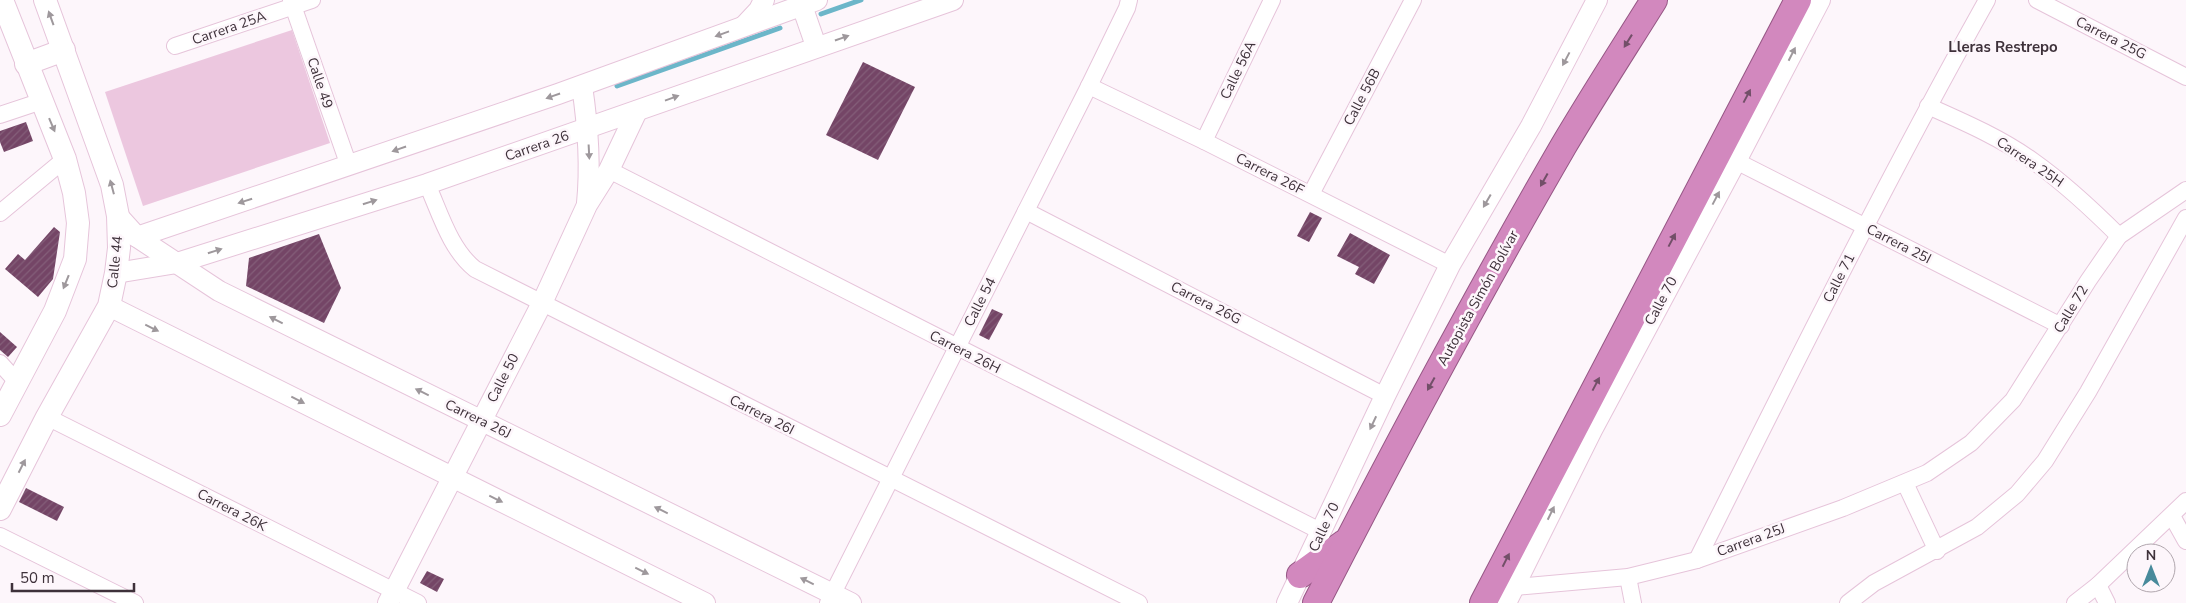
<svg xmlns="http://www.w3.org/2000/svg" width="2186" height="603" font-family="'Nunito Sans',sans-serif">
  <defs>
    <pattern id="building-hatch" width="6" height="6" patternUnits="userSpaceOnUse" patternTransform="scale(1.25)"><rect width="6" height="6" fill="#744566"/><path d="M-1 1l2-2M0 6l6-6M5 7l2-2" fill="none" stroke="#845e79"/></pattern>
  </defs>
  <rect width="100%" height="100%" fill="#fdf6fb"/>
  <path fill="#ecc7df" d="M292 30 330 143 143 206 105 92Z"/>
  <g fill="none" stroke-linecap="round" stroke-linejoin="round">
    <g stroke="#6cb6c9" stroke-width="5">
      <path d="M821 14 861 0"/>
      <path d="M617 86 780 28"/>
    </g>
  </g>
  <g fill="url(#building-hatch)">
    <path d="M863 62 915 87 878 160 826 135Z"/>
    <path d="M26 122 33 141 4 152 0 142V131Z"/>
    <path d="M1310 212 1322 218 1309 242 1297 236Z"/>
    <path d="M54 227 60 232 53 279 38 297 5 269 18 254 25 260Z"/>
    <path d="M1350 233 1390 255 1374 284 1355 274 1359 267 1337 256Z"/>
    <path d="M319 234 341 288 324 323 246 286 249 258Z"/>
    <path d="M992 309 1003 314 989 340 979 335Z"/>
    <path d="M0 332 17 347 8 357 0 350Z"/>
    <path d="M26 488 64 507 57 521 19 502Z"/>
    <path d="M427 571 444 579 437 592 420 583Z"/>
  </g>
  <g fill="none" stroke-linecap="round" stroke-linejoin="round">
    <defs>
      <g id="minor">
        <path d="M291 0 349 166"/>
        <path d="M2037 0 2186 77"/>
        <path d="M175 46 312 0"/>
        <path d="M1089 86 1204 141 1450 265"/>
        <path d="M1928 106C1964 122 2001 138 2033 161 2064 183 2092 209 2119 236"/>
        <path d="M0 115 42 101"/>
        <path d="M1204 141 1272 0"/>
        <path d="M1736 161 2061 326"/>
        <path d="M609 170 1322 532"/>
        <path d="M427 184C440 213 450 249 475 269L1139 603"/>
        <path d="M1311 194 1413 0"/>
        <path d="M1026 211 1385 396"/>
        <path d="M0 213 65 159"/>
        <path d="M0 363 17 382"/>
        <path d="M47 417 418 603"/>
        <path d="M1905 483 1937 551"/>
        <path d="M2172 516 2186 541"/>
        <path d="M0 536 135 603"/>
        <path d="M1697 560C1791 372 1884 184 1987 0"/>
        <path d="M1628 577 1633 603"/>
        <path d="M2098 585 2107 603"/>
        <path d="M1515 587 1628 577 1697 560 1843 508 1927 473 1971 443 2013 400 2088 281 2119 236 2186 190"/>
        <path d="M828 603 1089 86 1127 8 1129 0"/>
        <path d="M1848 603 1874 583 1977 527 2017 494 2045 461 2088 392 2186 218"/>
        <path d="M2075 603 2098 585 2186 501"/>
      </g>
      <g id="tertiary">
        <path d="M800 0 816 46"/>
        <path d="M745 25 759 10 764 0"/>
        <path d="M582 86C588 126 591 163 587 203"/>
        <path d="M118 216 137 237 219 291 851 603"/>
        <path d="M137 237 558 94 817 0"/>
        <path d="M116 273 177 263 427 184 953 0"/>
        <path d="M109 306 705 603"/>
        <path d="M388 603 542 303 587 205 609 170 637 111"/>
        <path d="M1287 603 1385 396 1450 265 1531 126 1597 0"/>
        <path d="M1506 603 1592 430 1736 161 1820 0"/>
      </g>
      <g id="secondary">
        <path d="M26 64 64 50"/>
        <path d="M0 415 55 311 75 259 78 223 74 193 65 159 2 0"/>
        <path d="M0 509 47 417 109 306 116 273 119 248 118 216 112 185 45 0"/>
      </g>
      <g id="trunk">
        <path d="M1300 575 1344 543"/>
        <path d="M1316 603C1395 449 1477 295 1564 145 1593 96 1624 48 1654 0"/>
        <path d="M1483 603 1798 0"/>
      </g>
    </defs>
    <use href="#minor" stroke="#e6c4da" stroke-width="18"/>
    <use href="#tertiary" stroke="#e6c4da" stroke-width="22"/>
    <use href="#secondary" stroke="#e6c4da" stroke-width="24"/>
    <use href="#trunk" stroke="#965785" stroke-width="28"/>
    <use href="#minor" stroke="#fff" stroke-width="16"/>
    <use href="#tertiary" stroke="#fff" stroke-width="20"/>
    <use href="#secondary" stroke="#fff" stroke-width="22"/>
    <use href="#trunk" stroke="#d288be" stroke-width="26"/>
  </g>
  <defs><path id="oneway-solid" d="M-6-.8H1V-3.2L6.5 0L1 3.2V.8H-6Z" transform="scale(1.25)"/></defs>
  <g fill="#9e989c">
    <use href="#oneway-solid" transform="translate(51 18) rotate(-110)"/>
    <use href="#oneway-solid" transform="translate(722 34) rotate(160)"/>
    <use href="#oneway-solid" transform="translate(842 38) rotate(-19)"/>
    <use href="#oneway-solid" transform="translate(1792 54) rotate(-63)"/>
    <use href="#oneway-solid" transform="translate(1566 59) rotate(118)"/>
    <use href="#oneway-solid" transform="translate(553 96) rotate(161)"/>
    <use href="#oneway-solid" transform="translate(672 98) rotate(-20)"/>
    <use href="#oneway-solid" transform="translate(52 125) rotate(67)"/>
    <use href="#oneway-solid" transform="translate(399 149) rotate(161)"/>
    <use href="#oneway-solid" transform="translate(589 152) rotate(87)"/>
    <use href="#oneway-solid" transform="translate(112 187) rotate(-105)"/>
    <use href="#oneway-solid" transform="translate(1716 198) rotate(-62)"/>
    <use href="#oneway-solid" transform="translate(245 201) rotate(162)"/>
    <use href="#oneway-solid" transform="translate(1487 201) rotate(120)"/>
    <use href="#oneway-solid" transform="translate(370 202) rotate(-18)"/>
    <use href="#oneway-solid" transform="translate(215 251) rotate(-18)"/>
    <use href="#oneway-solid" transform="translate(66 282) rotate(112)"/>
    <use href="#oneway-solid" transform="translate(276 320) rotate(-153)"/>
    <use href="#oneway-solid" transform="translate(152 328) rotate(26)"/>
    <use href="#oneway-solid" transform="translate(422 392) rotate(-154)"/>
    <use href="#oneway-solid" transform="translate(298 400) rotate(27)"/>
    <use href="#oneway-solid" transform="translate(1373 423) rotate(115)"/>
    <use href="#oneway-solid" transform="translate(22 466) rotate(-63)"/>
    <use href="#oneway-solid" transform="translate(496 499) rotate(26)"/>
    <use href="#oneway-solid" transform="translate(661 510) rotate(-154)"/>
    <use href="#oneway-solid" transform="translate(1551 513) rotate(-64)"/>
    <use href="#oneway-solid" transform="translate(642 571) rotate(26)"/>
    <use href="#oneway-solid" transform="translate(807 581) rotate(-154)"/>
  </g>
  <g fill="#724f68">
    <use href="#oneway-solid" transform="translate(1628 41) rotate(122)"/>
    <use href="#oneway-solid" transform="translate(1747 96) rotate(-62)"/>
    <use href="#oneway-solid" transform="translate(1544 180) rotate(119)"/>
    <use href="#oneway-solid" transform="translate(1672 240) rotate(-62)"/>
    <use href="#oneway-solid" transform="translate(1431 384) rotate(119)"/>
    <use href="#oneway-solid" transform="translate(1596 384) rotate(-62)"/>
    <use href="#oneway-solid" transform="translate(1506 560) rotate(-63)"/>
  </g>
  <g text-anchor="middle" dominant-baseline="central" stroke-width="5" stroke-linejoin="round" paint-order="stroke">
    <g font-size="14" fill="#3e313a" stroke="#fdf6fb">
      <text transform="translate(229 28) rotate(-19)">Carrera 25A</text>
      <text transform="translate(2111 38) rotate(27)">Carrera 25G</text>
      <text transform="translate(1238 70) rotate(-64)">Calle 56A</text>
      <text transform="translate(320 83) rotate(71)">Calle 49</text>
      <text transform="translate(1362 97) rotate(-62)">Calle 56B</text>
      <text transform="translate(537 146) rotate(-19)">Carrera 26</text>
      <text transform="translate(2030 162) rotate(34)">Carrera 25H</text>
      <text transform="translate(1270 174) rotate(27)">Carrera 26F</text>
      <text transform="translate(1899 244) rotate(27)">Carrera 25I</text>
      <text transform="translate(115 262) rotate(-84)">Calle 44</text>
      <text transform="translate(1839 278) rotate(-63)">Calle 71</text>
      <text transform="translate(1478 298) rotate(-61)">Autopista Simón Bolívar</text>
      <text transform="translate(1661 301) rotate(-62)">Calle 70</text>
      <text transform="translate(980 302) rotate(-63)">Calle 54</text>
      <text transform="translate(1206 303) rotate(27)">Carrera 26G</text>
      <text transform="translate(2071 309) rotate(-59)">Calle 72</text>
      <text transform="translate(965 352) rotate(27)">Carrera 26H</text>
      <text transform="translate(503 378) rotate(-63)">Calle 50</text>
      <text transform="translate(762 415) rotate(27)">Carrera 26I</text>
      <text transform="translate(478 419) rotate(26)">Carrera 26J</text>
      <text transform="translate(232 510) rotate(27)">Carrera 26K</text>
      <text transform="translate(1324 527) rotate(-65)">Calle 70</text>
      <text transform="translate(1751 540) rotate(-20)">Carrera 25J</text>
    </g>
    <g font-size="15" font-weight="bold" fill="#3e313a" stroke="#fdf6fb">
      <text x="2003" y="47">Lleras Restrepo</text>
    </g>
  </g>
  <g transform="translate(2151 568)"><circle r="24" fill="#fdf6fb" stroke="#b1a7ae"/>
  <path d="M0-4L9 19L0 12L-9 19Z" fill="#488a9b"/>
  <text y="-8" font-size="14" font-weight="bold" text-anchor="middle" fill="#3e313a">N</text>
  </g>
  <path d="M12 583v8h122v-8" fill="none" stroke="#3e313a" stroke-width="2.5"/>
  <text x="20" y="583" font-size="15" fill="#3e313a" stroke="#fdf6fb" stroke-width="4" paint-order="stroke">50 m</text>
</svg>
